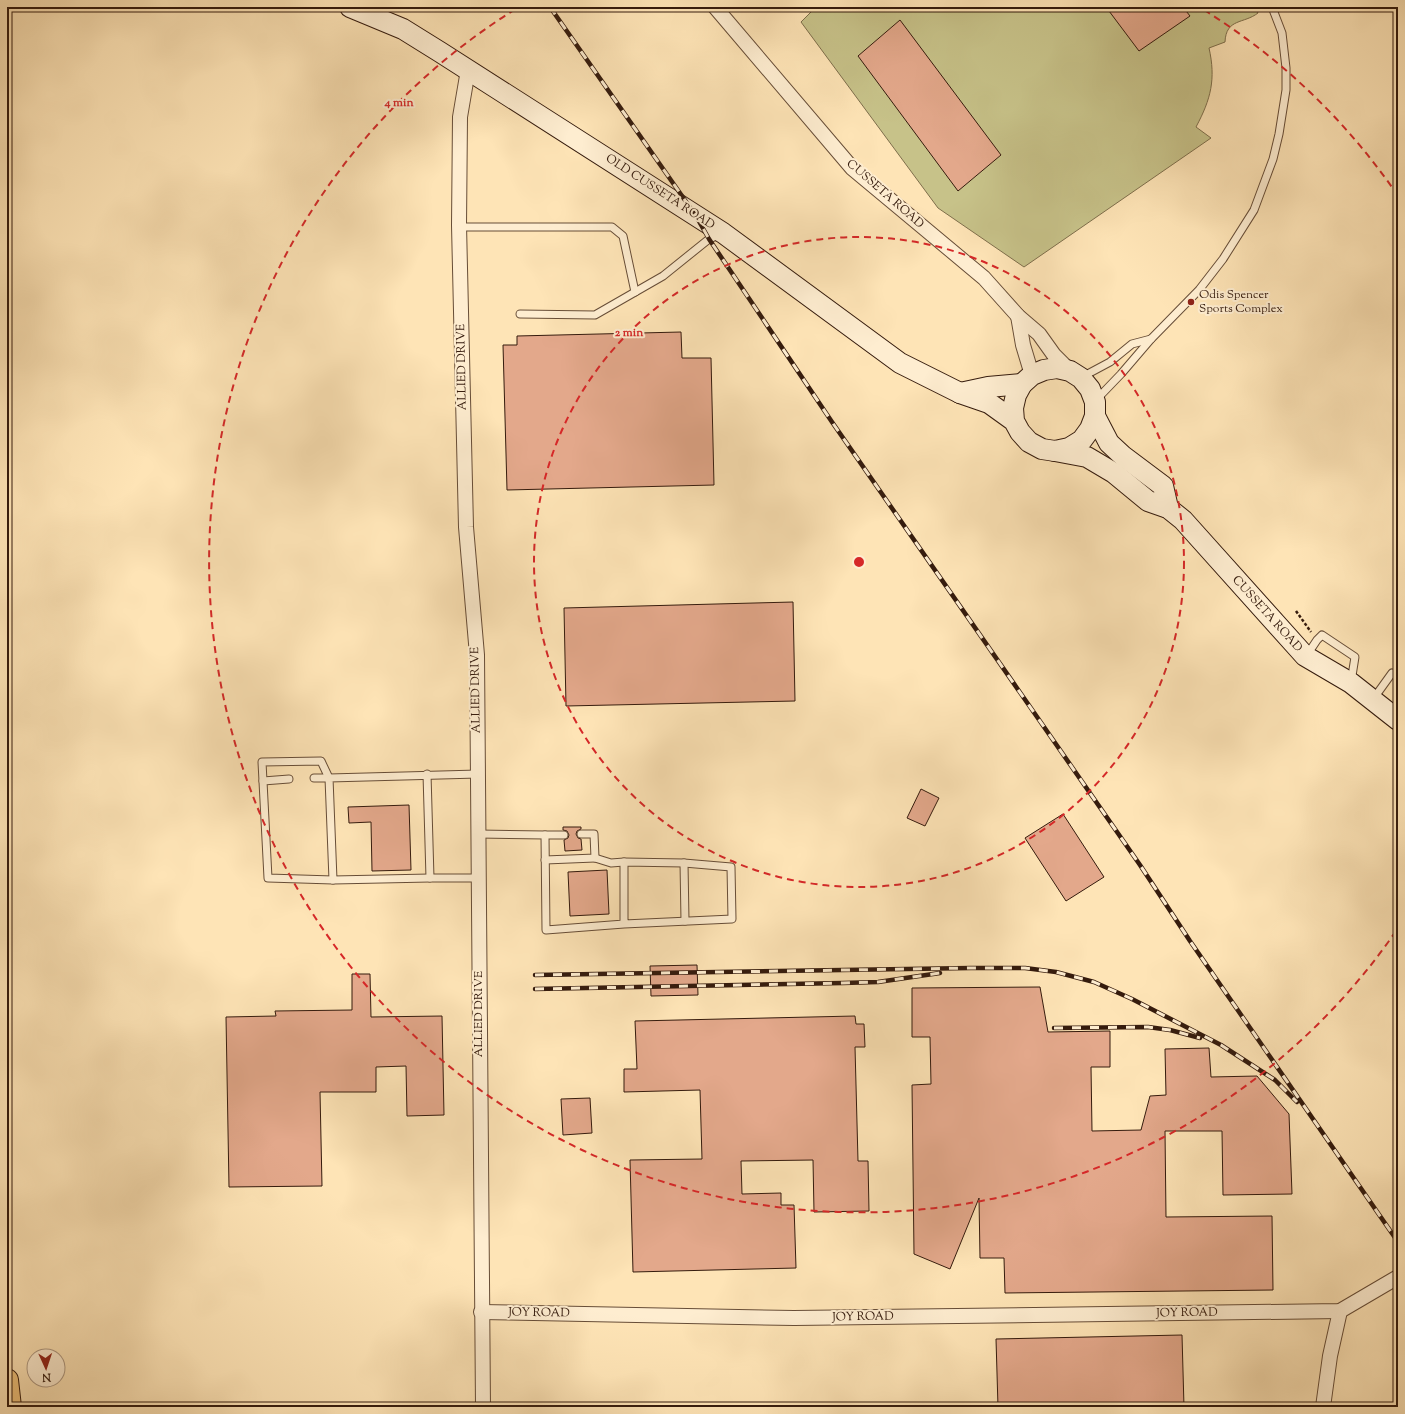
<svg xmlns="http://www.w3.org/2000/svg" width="1405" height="1414" font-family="'Sorts Mill Goudy',serif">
  <rect width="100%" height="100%" fill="#fee4b6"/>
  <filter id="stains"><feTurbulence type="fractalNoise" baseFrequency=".005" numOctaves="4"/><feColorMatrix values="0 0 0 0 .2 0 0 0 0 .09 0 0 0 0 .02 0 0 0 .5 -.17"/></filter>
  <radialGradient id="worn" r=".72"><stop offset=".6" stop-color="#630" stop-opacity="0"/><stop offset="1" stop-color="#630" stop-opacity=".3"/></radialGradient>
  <path fill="#c7c289" stroke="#7e6e4b" d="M816 7H1255L1258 13C1244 24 1226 18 1225 42L1209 48C1216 79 1211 99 1196 127L1211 138 1024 267 938 208 801 22Z"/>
  <g fill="#e3a88b" stroke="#351b0d">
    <path d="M1106 7H1183L1190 16 1139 51Z"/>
    <path d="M900 20 1001 155 958 191 858 56Z"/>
    <path d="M681 332 682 358H711L714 485 507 490 503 345H517V336Z"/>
    <path d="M793 602 795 701 566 706 564 608Z"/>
    <path d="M921 789 939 798 925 826 907 818Z"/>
    <path d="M409 805 411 870 372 871 371 822 349 823 348 807Z"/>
    <path d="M1063 814 1104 877 1066 901 1025 838Z"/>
    <path d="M563 827H581V829L577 831 576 834 578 838 581 839 582 850 565 851 564 840 568 838 569 835 567 831 563 830Z"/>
    <path d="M607 870 609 914 570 916 568 872Z"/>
    <path d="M697 965 698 995 651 996 650 966Z"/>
    <path d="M352 974H370L371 1017 442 1016 444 1115 407 1116 406 1066 376 1067V1092H320L322 1186 229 1187 226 1017 276 1016 275 1011 352 1010Z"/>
    <path d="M1040 987 1048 1032 1110 1031V1067H1091L1092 1131 1141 1130 1150 1096 1166 1095 1165 1049 1209 1048 1211 1077 1257 1076 1289 1114 1292 1194 1223 1195 1222 1131H1165L1166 1217 1272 1216 1273 1290 1005 1293 1004 1258H980L979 1198 950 1269 914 1254 912 1085 931 1084 930 1037H912V988Z"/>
    <path d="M855 1016 856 1024H864L865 1047H855L858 1161H868L869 1211 814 1212 813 1160 741 1161 742 1194 781 1193V1205H794L796 1268 633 1272 630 1160 702 1159 700 1090 624 1092V1069H637L635 1021Z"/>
    <path d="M590 1098 592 1133 563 1135 561 1099Z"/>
    <path d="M1182 1335 1184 1407H998L996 1339Z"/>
  </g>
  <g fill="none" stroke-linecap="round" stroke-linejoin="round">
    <defs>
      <g id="lane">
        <path d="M459 227H612L623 236 635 292"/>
        <path d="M520 314 595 315 663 276 709 239 721 234"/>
        <path d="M1082 377 1110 362 1132 344 1151 339"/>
        <path d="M1096 400 1121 374 1151 339 1199 290 1223 259 1254 210 1273 159 1279 134 1286 90V68L1282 33 1272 7"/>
        <path d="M1307 655 1317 640 1322 635 1355 657 1351 682"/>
        <path d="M1374 698 1392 673 1398 676"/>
        <path d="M427 774 430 878"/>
        <path d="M478 774 329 778 333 880 430 878H478"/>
        <path d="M314 778H329L321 761 262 762 268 878 333 880"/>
        <path d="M263 781 289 779"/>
        <path d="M478 834 545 835 546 930 624 924 732 919 731 867 684 863 624 862V924"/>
        <path d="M545 835H564"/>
        <path d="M595 858 611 863 624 862"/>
        <path d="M545 860 595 858 594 834H581"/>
        <path d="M684 863 685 921"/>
      </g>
      <g id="street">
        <path d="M715 7 852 168 984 278 1018 316 1039 334 1054 355 1070 371"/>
        <path d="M468 70 460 117 459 225 466 527 477 655 483 1407"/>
        <path d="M1018 316 1023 345 1032 375"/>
        <path d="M481 1312 794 1318 1340 1311 1398 1277"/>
        <path d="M1323 1407 1330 1356 1340 1311"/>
      </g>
      <g id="secondary">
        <path d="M350 7 403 29 440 52 723 233 900 363 960 393 989 403 1014 421 1020 432 1029 442 1042 449 1055 451 1069 448 1082 440 1090 429 1095 416V402L1090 389 1081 378 1070 371 1057 368 1044 370 1032 375 1022 384 1016 395 1013 408 1014 421"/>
        <path d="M960 393 988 387 1022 384"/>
        <path d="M1095 416 1109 443 1123 456 1163 486 1168 508"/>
        <path d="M1055 451 1087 457 1114 473 1148 501 1168 508 1183 520 1305 656 1351 683 1398 720"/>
      </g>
      <path id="highway" d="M7 1380 10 1407"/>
    </defs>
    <use href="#lane" stroke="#674d37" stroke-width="9"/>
    <use href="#street" stroke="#674d37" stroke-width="16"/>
    <use href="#secondary" stroke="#351b0d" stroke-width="22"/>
    <use href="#highway" stroke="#351b0d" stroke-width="24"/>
    <path stroke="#351b0d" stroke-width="2.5" stroke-dasharray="3 2" stroke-linecap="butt" d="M1296 611 1311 632"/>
    <use href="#lane" stroke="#feedd0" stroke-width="7"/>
    <use href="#street" stroke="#feedd0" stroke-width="14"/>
    <use href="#secondary" stroke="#feedd0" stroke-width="20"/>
    <use href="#highway" stroke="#efc27b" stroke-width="22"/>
    <defs>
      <g id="rail">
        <path d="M550 7 696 216 709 239 832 422 1140 865 1190 941 1398 1242"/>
        <path d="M535 975 971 968H1025L1056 972 1094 982 1132 999 1221 1045 1275 1080 1297 1102"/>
        <path d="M535 989 843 983 878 982 940 973"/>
        <path d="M1054 1028 1148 1027 1170 1030 1200 1038"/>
      </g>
    </defs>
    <use href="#rail" stroke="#351b0d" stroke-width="4.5"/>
    <use href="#rail" stroke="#feedd0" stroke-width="3" stroke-dasharray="9" stroke-linecap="butt"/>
  </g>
  <g fill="none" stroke="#d62828" stroke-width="2" stroke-dasharray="7 5">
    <circle cx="859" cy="562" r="325"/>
    <path d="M1396 931A651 651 0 1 1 514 10M1204 10A651 651 0 0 1 1396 193"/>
  </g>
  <circle fill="#8f2418" stroke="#feedd0" stroke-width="1.5" cx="1191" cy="302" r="4"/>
  <g text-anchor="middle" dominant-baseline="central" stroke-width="4" stroke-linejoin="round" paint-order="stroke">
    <g font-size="12" fill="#351b0d" stroke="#feedd0">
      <text transform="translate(660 192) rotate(33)">OLD CUSSETA ROAD</text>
      <text transform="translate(885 194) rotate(41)">CUSSETA ROAD</text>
      <text transform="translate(462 367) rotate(-91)">ALLIED DRIVE</text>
      <text transform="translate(1267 614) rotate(48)">CUSSETA ROAD</text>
      <text transform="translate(476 690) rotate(-91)">ALLIED DRIVE</text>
      <text transform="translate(479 1014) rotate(-90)">ALLIED DRIVE</text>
      <text transform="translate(539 1313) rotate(1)">JOY ROAD</text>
      <text transform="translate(1187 1313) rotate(-1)">JOY ROAD</text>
      <text transform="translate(863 1317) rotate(-1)">JOY ROAD</text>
    </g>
    <g font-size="12" fill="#351b0d" stroke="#feedd0" text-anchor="start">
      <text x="1199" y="295">Odis Spencer<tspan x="1199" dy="14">Sports Complex</tspan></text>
    </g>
  </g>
  <circle cx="859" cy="562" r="6" fill="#d62828" stroke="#feedd0" stroke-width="2"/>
  <g font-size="12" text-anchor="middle" font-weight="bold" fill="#d62828" stroke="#feedd0" stroke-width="4" stroke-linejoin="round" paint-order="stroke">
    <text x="399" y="106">4 min</text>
    <text x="629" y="336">2 min</text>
  </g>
  <rect width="1405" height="1414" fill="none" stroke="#fee4b6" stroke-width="24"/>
  <rect x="8" y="8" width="1389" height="1398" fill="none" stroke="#351b0d" stroke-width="2"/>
  <rect x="12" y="12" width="1381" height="1390" fill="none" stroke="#351b0d"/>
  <g transform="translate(46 1368) rotate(177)"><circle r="19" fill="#feedd0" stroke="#ae9982"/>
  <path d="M0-3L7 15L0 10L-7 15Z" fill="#8f2418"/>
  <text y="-6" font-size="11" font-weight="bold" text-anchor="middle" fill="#351b0d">N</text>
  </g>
  <rect width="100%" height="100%" filter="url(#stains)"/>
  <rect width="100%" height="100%" fill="url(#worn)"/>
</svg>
